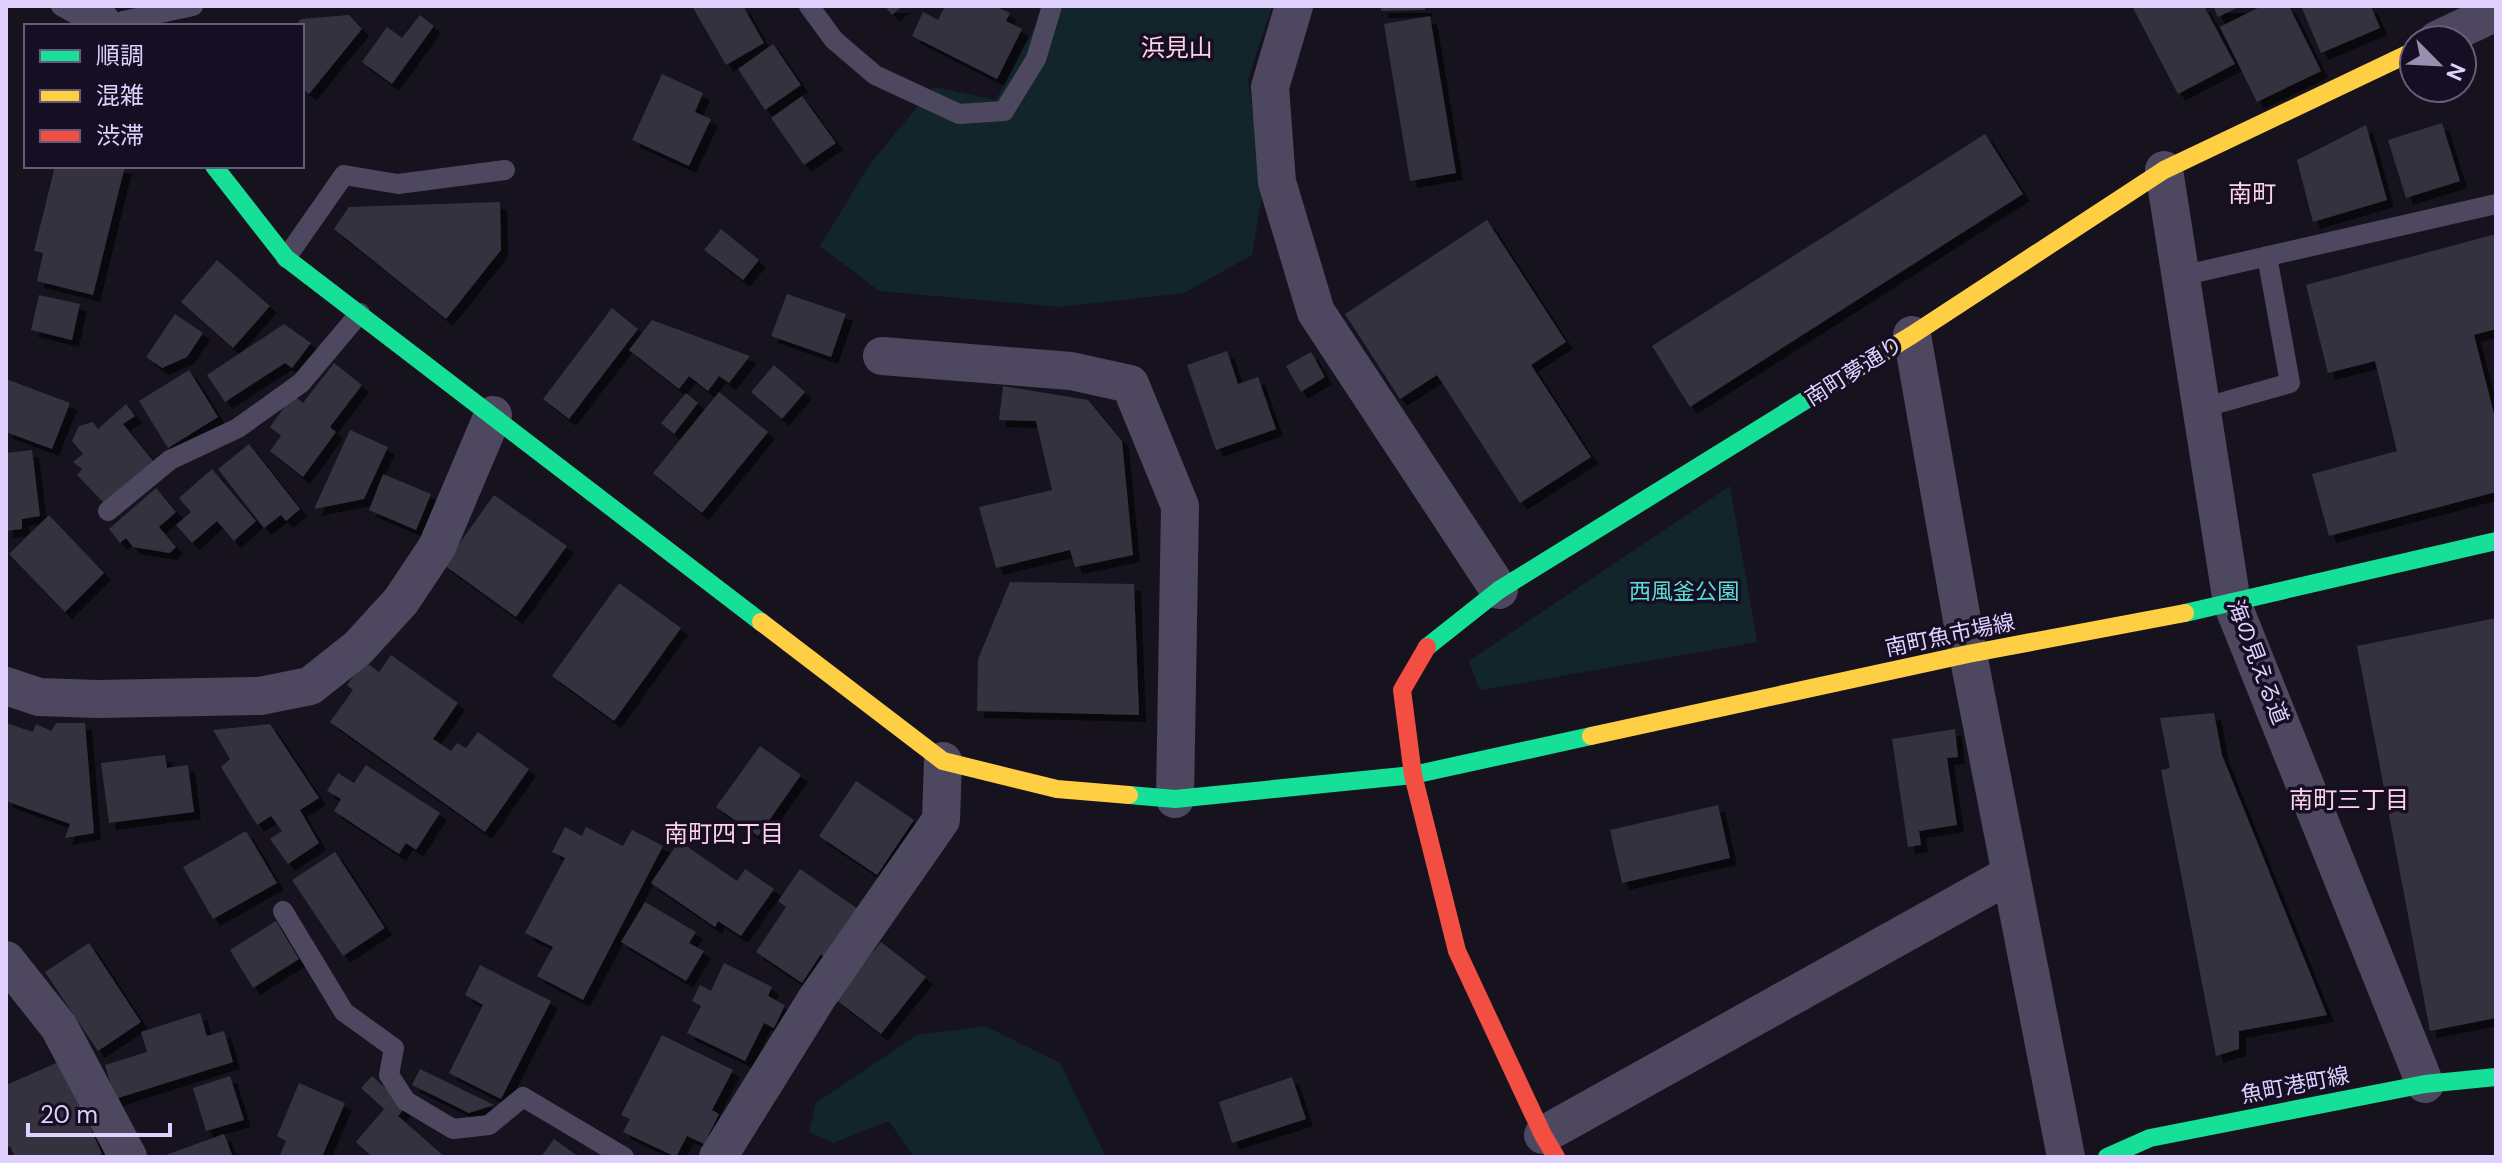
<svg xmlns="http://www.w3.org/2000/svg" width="2502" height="1163" font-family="'DM Sans','Noto Sans JP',sans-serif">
  <defs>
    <filter id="shadow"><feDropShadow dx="7" dy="7" stdDeviation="0" flood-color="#0009"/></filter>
  </defs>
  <rect width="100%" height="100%" fill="#17131e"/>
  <g fill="#12252b">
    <path d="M1046 6H1272L1248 79 1263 190 1252 255 1184 293 1060 307 879 291 820 246 870 164 934 87 996 100Z"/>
    <path d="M1730 486 1757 642 1480 690 1469 661Z"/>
    <path d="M985 1026 1060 1063 1106 1157H914L889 1121 833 1143 809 1132 816 1103 917 1035Z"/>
  </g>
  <g fill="#363040" filter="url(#shadow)">
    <path d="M692 6H743L764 43 726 65Z"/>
    <path d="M885 6H903L892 15Z"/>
    <path d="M945 6H995L1010 13 1006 21 1022 29 997 79 912 36 923 12 938 20Z"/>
    <path d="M1381 6H1425V10L1381 11Z"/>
    <path d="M2132 6H2204L2235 64 2178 94Z"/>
    <path d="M2213 6H2241L2218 17Z"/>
    <path d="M2257 6H2289L2321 71 2257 102 2220 27 2258 8Z"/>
    <path d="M2301 6H2371L2380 28 2321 53Z"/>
    <path d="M349 15 362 29 309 94 302 88V26H295L301 19Z"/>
    <path d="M420 15 434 26 392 84 362 62 387 27 402 38Z"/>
    <path d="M1430 16 1456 173 1410 181 1384 24Z"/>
    <path d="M773 44 801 85 765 110 738 69Z"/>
    <path d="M662 74 703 93 695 112 711 119 689 166 632 140Z"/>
    <path d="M802 96 836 143 804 165 771 118Z"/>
    <path d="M2442 123 2460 181 2406 198 2388 140Z"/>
    <path d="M2366 125 2387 200 2313 222 2297 160Z"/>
    <path d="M1985 134 2023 194 1690 407 1652 346Z"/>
    <path d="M55 166H125L93 295 37 281 43 253 34 251Z"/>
    <path d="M500 202 501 250 446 319 334 229 349 207Z"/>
    <path d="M1487 220 1566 342 1531 365 1591 457 1520 503 1437 375 1400 399 1345 314Z"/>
    <path d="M721 229 759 260 743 280 704 250Z"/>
    <path d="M2496 234V329L2474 335 2496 422V492L2329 536 2312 474 2397 451 2375 361 2328 373 2306 285Z"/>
    <path d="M217 260 270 306 233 348 181 302Z"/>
    <path d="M787 294 846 314 831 357 771 336Z"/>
    <path d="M39 295 80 304 72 340 31 330Z"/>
    <path d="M612 308 638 329 569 419 543 399Z"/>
    <path d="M175 314 203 333 187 357 162 368 146 357Z"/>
    <path d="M652 320 750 356 729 383 719 376 708 391 689 376 679 389 629 350Z"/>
    <path d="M284 324 311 343 292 368 285 363 225 402 207 375Z"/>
    <path d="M1227 351 1238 384 1258 377 1276 429 1216 450 1187 365Z"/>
    <path d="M1311 352 1325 377 1301 392 1286 366Z"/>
    <path d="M334 363 362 385 330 427 336 432 303 477 270 451 281 436 270 427 293 395 303 403Z"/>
    <path d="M774 365 805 392 782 419 751 392Z"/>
    <path d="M189 370 218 417 168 448 139 401Z"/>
    <path d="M6 379 70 403 52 449 6 432Z"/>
    <path d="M1003 386 1088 400 1122 441 1133 555 1075 567 1070 550 996 568 979 507 1052 490 1036 421 999 420Z"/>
    <path d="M719 392 768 432 702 513 653 473Z"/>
    <path d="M686 393 698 403 674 434 661 423Z"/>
    <path d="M126 404 135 416 123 424 154 462 104 503 77 475 82 469 73 462 83 454 72 441 79 426 93 422 98 429Z"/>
    <path d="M350 430 388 447 364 499 314 509Z"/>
    <path d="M249 444 300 509 286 521 281 515 264 528 218 469Z"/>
    <path d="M32 450 40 516 22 519V529L6 531V453Z"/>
    <path d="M212 469 256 521 234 541 217 521 192 543 176 525 191 512 179 498Z"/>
    <path d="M383 474 431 494 416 530 369 510Z"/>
    <path d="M156 488 176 512 159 527 176 547 170 553 133 547 126 538 120 543 109 529Z"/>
    <path d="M494 495 567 546 516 617 444 565Z"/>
    <path d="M49 515 104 573 65 612 9 554Z"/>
    <path d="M1010 582 1134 584 1139 715 977 711 978 659Z"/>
    <path d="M619 583 681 628 614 721 552 676Z"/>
    <path d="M2496 618V1018L2430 1031 2357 646Z"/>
    <path d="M391 655 458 703 433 739 451 751 457 743 466 748 478 732 529 769 485 832 330 722 353 690 347 685 364 661 379 672Z"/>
    <path d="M2214 713 2222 755 2327 1015 2239 1031V1049L2216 1056 2161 770 2170 768 2160 718Z"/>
    <path d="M6 723 33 732 36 724 51 731 56 723H85L94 833 65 838 70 824 6 801Z"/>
    <path d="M270 724 319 798 300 810 319 843 288 864 270 839 282 831 271 816 257 825 221 767 230 759 213 730Z"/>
    <path d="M1955 729 1958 757 1947 758 1957 825 1919 831 1921 845 1908 847 1892 739Z"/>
    <path d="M760 746 801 775 758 836 716 807Z"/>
    <path d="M165 755 167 768 188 765 194 812 109 823 101 763Z"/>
    <path d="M366 765 440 813 416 850 406 843 399 854 334 811 341 799 327 791 338 773 354 783Z"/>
    <path d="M856 781 914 820 877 875 819 836Z"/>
    <path d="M1718 805 1730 858 1622 883 1610 830Z"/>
    <path d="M565 827 582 836 586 827 623 846 632 830 663 846 583 1000 537 976 553 947 525 933 565 858 552 852Z"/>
    <path d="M246 831 277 883 213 919 183 867Z"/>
    <path d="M679 841 737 881 745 869 774 889 741 936 718 921 715 927 651 883Z"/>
    <path d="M335 852 385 928 343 956 292 880Z"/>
    <path d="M800 869 858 909 825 958 821 954 802 983 756 952 786 907 778 901Z"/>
    <path d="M645 902 696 932 689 943 704 951 686 981 621 942Z"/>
    <path d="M276 921 299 959 253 988 230 950Z"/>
    <path d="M881 942 926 977 881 1034 835 999Z"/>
    <path d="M89 943 141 1022 98 1051 45 972Z"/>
    <path d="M724 963 772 987 768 996 785 1005 774 1028 764 1023 745 1061 687 1033 701 1006 692 1001 700 985 711 991Z"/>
    <path d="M480 965 551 1001 501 1099 449 1073 483 1005 465 995Z"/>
    <path d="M200 1013 207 1036 224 1031 233 1062 115 1099 105 1065 147 1052 141 1032Z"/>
    <path d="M662 1035 733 1070 712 1110 719 1114 704 1144 687 1136 676 1157 623 1132 630 1119 621 1115Z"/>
    <path d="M61 1061 102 1154 94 1157H15L10 1146 6 1148V1085Z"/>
    <path d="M420 1069 494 1105 469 1113 412 1085Z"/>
    <path d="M230 1076 244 1120 206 1131 193 1088Z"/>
    <path d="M372 1076 406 1107 398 1116 445 1157H372L356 1142 384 1109 361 1088Z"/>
    <path d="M1292 1077 1306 1119 1232 1143 1219 1102Z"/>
    <path d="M299 1083 345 1103 322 1157H279L286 1141 277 1136Z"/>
    <path d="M224 1134 233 1157H160Z"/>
    <path d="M554 1139 579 1157H541Z"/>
  </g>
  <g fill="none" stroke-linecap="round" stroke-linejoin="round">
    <g stroke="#4d485f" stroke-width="20">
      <path d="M61 6 97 26"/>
      <path d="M809 6 834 40 875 75 959 114 1004 111 1036 59 1052 6"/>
      <path d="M116 26 123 21 193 6"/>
      <path d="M286 258 344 175 398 184 505 170"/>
      <path d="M2181 276 2496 204"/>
      <path d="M2202 408 2290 383 2267 256"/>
      <path d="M108 511 170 460 238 428 301 383 360 313"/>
      <path d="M283 911 344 1012 394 1048 389 1075 406 1101 453 1129 489 1125 523 1097 624 1157"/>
    </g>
    <g stroke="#4d485f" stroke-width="38">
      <path d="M90 6 104 26"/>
      <path d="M1294 6 1270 87 1277 182 1316 312 1499 590"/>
      <path d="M2437 40 2496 12"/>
      <path d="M2164 170 2232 603 2425 1084"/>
      <path d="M1912 335 1968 654 2066 1157"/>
      <path d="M882 356 1071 371 1130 384 1180 506 1175 799"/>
      <path d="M6 686 39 697 97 699 260 696 310 686 358 648 401 601 437 547 493 415"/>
      <path d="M6 960 59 1027 128 1157"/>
      <path d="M1543 1135 2011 874"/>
      <path d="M718 1157 817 998 941 820 943 761"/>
    </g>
    <g stroke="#16e098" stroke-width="18">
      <path d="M214 166 286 258 761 622"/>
      <path d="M2185 613 2496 541"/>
      <path d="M1427 647 1499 590 1830 385"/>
      <path d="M1129 795 1175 799 1413 775 1591 736"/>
      <path d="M2107 1157 2150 1138 2425 1084 2496 1077"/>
    </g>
    <g stroke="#ffcf43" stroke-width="18">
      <path d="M1830 385 1912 335 2164 170 2414 51"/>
      <path d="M761 622 943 761 1057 789 1129 795"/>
      <path d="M1591 736 1968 654 2185 613"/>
    </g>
    <path stroke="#f24e42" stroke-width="18" d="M1427 647 1402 690 1413 775 1457 951 1543 1135 1556 1157"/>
  </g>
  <g text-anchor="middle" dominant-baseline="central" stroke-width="7" stroke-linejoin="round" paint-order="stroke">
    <g font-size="22" fill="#dfd0fe" stroke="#160e23">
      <text transform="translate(1854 371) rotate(-32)">南町夢通り</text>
      <text transform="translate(1950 635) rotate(-12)">南町魚市場線</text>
      <text transform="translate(2258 662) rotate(69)">海の見える道</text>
      <text transform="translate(2295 1085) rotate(-11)">魚町港町線</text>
    </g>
    <g font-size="22" fill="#5dddd6" stroke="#160e23">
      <text x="1684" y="591">西風釜公園</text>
    </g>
    <g font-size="24" fill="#fed2e6" stroke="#160e23">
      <text x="1177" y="47">浜見山</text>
      <text x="2252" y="193">南町</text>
      <text x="2349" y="799">南町三丁目</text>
      <text x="724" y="833">南町四丁目</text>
    </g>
  </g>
  <rect width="2502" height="1163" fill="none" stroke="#dfd0fe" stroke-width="16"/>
  <rect x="24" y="24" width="280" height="144" fill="#160e23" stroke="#665c7b" stroke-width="2"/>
  <rect x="40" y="50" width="40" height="12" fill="#16e098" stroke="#665c7b" stroke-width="2"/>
  <text x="96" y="64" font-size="24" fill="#dfd0fe">順調</text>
  <rect x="40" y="90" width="40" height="12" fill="#ffcf43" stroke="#665c7b" stroke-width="2"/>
  <text x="96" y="104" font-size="24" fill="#dfd0fe">混雑</text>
  <rect x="40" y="130" width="40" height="12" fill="#f24e42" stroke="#665c7b" stroke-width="2"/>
  <text x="96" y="144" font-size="24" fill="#dfd0fe">渋滞</text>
  <g transform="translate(2438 64) rotate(114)"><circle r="38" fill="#160e23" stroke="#665c7b" stroke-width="2"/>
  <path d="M0-6L14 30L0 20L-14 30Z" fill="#998eb0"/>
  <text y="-12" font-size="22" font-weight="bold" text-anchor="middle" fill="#dfd0fe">N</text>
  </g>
  <path d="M28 1123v12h142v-12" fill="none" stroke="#dfd0fe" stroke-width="4"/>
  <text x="40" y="1123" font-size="24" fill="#dfd0fe" stroke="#160e23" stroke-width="6" paint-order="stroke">20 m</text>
</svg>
